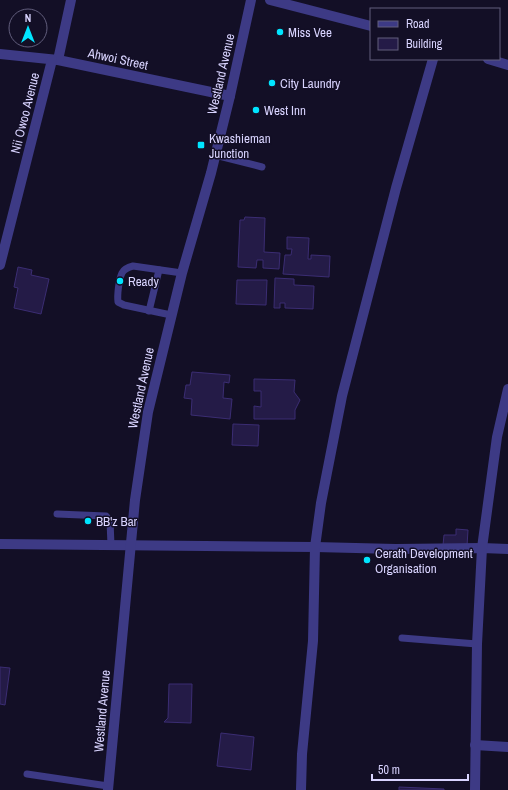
<svg xmlns="http://www.w3.org/2000/svg" width="508" height="790" font-family="'Archivo Narrow',sans-serif">
  <rect width="100%" height="100%" fill="#130f26"/>
  <g fill="#241b47" stroke="#3b2d73">
    <path d="M245 217 265 218 264 252 280 253 279 269 263 268V260H257L256 268 238 267 240 220H244Z"/>
    <path d="M287 237 309 238 308 259H311V255L330 256 329 277 283 274 285 255H291L292 249H287Z"/>
    <path d="M18 267 32 270 31 275 49 279 41 314 14 308 18 288 14 287Z"/>
    <path d="M275 278 294 279V285L314 286 313 309 285 308V303H280V308H274Z"/>
    <path d="M237 280H267L266 305 236 304Z"/>
    <path d="M192 372 230 375 229 383 224 382 223 398 232 399 230 419 191 415 192 399 184 398 186 385H190Z"/>
    <path d="M254 379 295 380 294 392 300 400 295 410V419H254V406L261 407V391H254Z"/>
    <path d="M233 424 259 425 258 446 232 445Z"/>
    <path d="M456 529 468 530 467 546 443 545 444 535H456Z"/>
    <path d="M0 667 10 668 5 705 0 704Z"/>
    <path d="M169 684H192L191 723 164 722 168 718Z"/>
    <path d="M221 733 254 737 251 770 217 766Z"/>
    <path d="M399 787 444 789V790H399Z"/>
  </g>
  <g fill="none" stroke-linecap="round" stroke-linejoin="round">
    <g stroke="#3d3a85" stroke-width="7">
      <path d="M215 155 262 167"/>
      <path d="M149 311 159 270"/>
      <path d="M171 315 124 305 118 302C117 295 119 279 122 273 124 269 129 267 133 266L182 273"/>
      <path d="M57 514 106 516 110 521 111 545"/>
      <path d="M402 638 477 644"/>
      <path d="M27 774 108 786"/>
    </g>
    <g stroke="#3d3a85" stroke-width="10">
      <path d="M270 0 371 26"/>
      <path d="M0 54 58 60 230 96"/>
      <path d="M488 59 508 65"/>
      <path d="M58 60 71 0"/>
      <path d="M0 265 52 60"/>
      <path d="M0 544 315 547 396 549 482 548 508 549"/>
      <path d="M475 745 508 747"/>
      <path d="M301 790 302 754 313 641 315 547 321 503 342 396 396 188 433 59"/>
      <path d="M475 790 477 644 482 548 497 437 508 389"/>
    </g>
    <path stroke="#3d3a85" stroke-width="10" d="M108 790 135 500 148 412 182 273 211 173 230 96 251 0"/>
  </g>
  <g fill="#00e5ff" stroke="#130f26" stroke-width="1.5">
    <circle cx="280" cy="32" r="4"/>
    <circle cx="272" cy="83" r="4"/>
    <circle cx="256" cy="110" r="4"/>
    <rect x="197" y="141" width="8" height="8" rx="2"/>
    <circle cx="120" cy="281" r="4"/>
    <circle cx="88" cy="521" r="4"/>
    <circle cx="367" cy="560" r="4"/>
  </g>
  <g text-anchor="middle" dominant-baseline="central" stroke-width="3" stroke-linejoin="round" paint-order="stroke">
    <g font-size="13" fill="#d9d4ff" stroke="#130f26" text-anchor="start">
      <text x="288" y="32">Miss Vee</text>
      <text x="280" y="83">City Laundry</text>
      <text x="264" y="110">West Inn</text>
      <text x="209" y="138">Kwashieman<tspan x="209" dy="15">Junction</tspan></text>
      <text x="128" y="281">Ready</text>
      <text x="96" y="521">BB'z Bar</text>
      <text x="375" y="553">Cerath Development<tspan x="375" dy="15">Organisation</tspan></text>
    </g>
    <g font-size="13" fill="#d9d4ff" stroke="#130f26">
      <text transform="translate(118 59) rotate(12)">Ahwoi Street</text>
      <text transform="translate(221 74) rotate(-77)">Westland Avenue</text>
      <text transform="translate(25 113) rotate(-76)">Nii Owoo Avenue</text>
      <text transform="translate(141 388) rotate(-78)">Westland Avenue</text>
      <text transform="translate(102 711) rotate(-85)">Westland Avenue</text>
    </g>
  </g>
  <rect x="370" y="8" width="130" height="52" fill="#130f26" stroke="#625e7d"/>
  <rect x="378" y="21" width="20" height="6" fill="#3d3a85" stroke="#625e7d"/>
  <text x="406" y="28" font-size="12" fill="#d9d4ff">Road</text>
  <rect x="378" y="38" width="20" height="12" fill="#241b47" stroke="#625e7d"/>
  <text x="406" y="48" font-size="12" fill="#d9d4ff">Building</text>
  <g transform="translate(28 28)"><circle r="19" fill="#130f26" stroke="#625e7d"/>
  <path d="M0-3L7 15L0 10L-7 15Z" fill="#00e5ff"/>
  <text y="-6" font-size="11" font-weight="bold" text-anchor="middle" fill="#d9d4ff">N</text>
  </g>
  <path d="M372 774v6h96v-6" fill="none" stroke="#d9d4ff" stroke-width="2"/>
  <text x="378" y="774" font-size="12" fill="#d9d4ff" stroke="#130f26" stroke-width="3" paint-order="stroke">50 m</text>
</svg>
